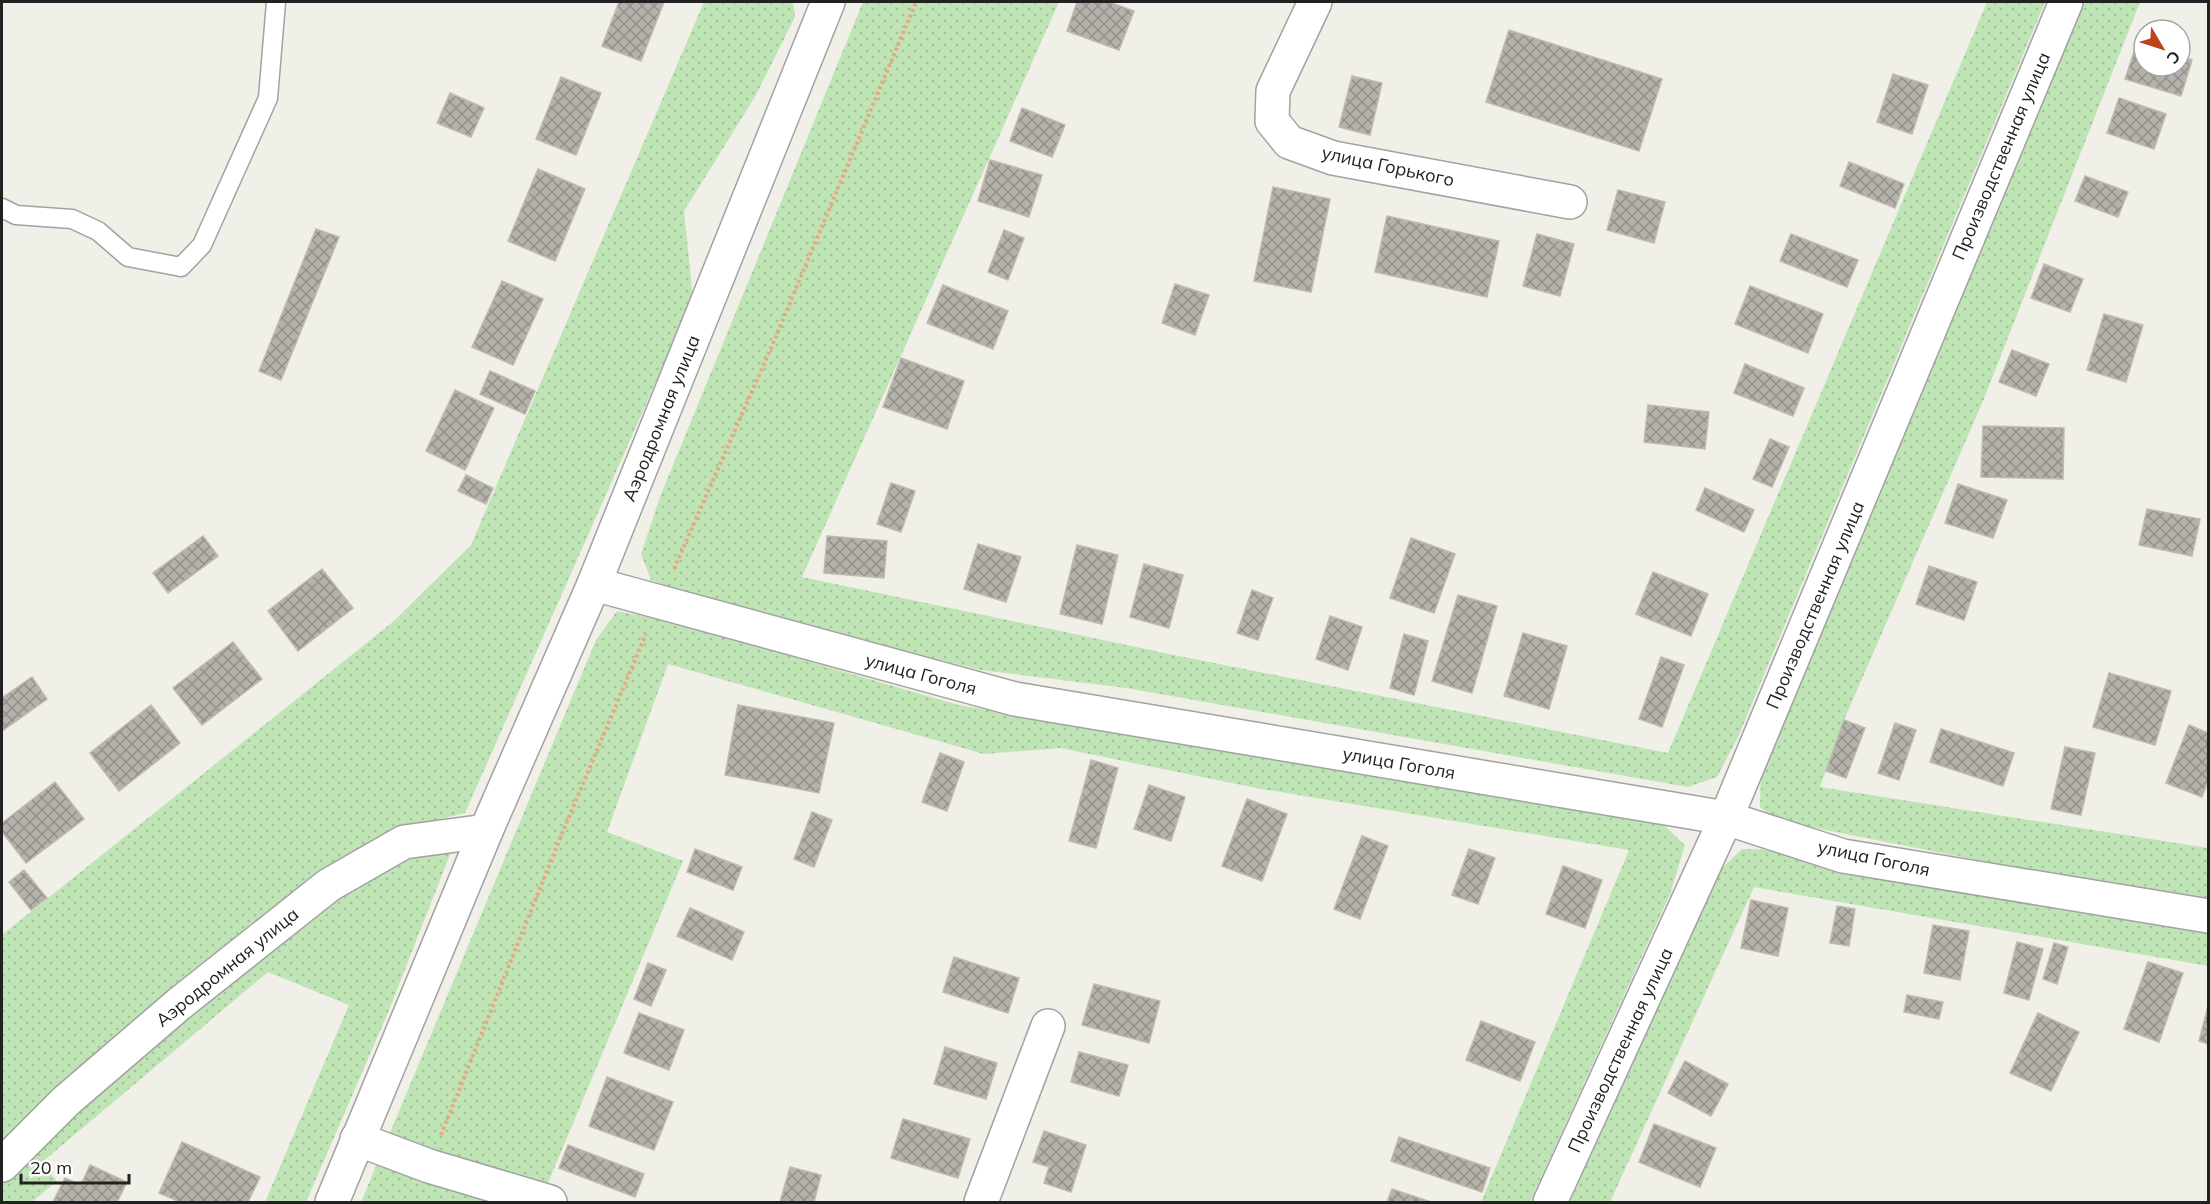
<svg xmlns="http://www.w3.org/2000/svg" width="2210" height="1204" font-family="Mulish,sans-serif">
  <defs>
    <pattern id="grass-dots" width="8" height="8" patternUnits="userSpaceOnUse" patternTransform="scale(1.5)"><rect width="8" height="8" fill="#bfe4b5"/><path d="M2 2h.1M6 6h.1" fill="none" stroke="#a4c39b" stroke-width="1.8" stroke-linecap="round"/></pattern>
    <pattern id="building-cross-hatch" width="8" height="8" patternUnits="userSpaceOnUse" patternTransform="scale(1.5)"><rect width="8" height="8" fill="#b5b2ab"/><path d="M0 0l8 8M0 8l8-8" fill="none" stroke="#93908b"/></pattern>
  </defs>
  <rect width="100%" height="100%" fill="#f0efe8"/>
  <g fill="url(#grass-dots)">
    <path d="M704 2H793L795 17 756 95 684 211 693 298 465 813 422 824 344 857 184 981 2 1148V935L394 621 471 545Z"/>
    <path d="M863 2H1059L802 577 1174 655 1668 753 1987 2H2045L1738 737 1717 777 1688 787 1126 688 981 670 715 604 651 580 641 554 660 497Z"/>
    <path d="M2081 2H2140L1983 401 1844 720 1820 787 2208 848V906L1776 820 1760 807 1761 770Z"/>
    <path d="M617 611 677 623 958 705 1656 818 1685 845 1670 894 1530 1202H1481L1629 850 1256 788 1060 748 984 754 668 664 607 832 683 861 540 1202H361L596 640Z"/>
    <path d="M443 843 451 852 387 1015 306 1202H265L349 1005 268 972 41 1163 57 1181 32 1202H2V1178L334 892Z"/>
    <path d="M1742 849 1780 850 2208 931V966L1754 887 1610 1202H1570L1720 870Z"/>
  </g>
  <g fill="url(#building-cross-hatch)" stroke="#c0baac" stroke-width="1.5">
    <path d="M619 2H664L641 61 602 46Z"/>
    <path d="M1077 2H1109L1134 11 1119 50 1067 31Z"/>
    <path d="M1509 30 1662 79 1639 151 1486 102Z"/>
    <path d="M2137 43 2144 45V66H2180V56L2192 60 2181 96 2125 79Z"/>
    <path d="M1893 74 1928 85 1912 134 1877 122Z"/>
    <path d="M1352 76 1382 83 1370 135 1339 127Z"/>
    <path d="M561 77 601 93 576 155 536 139Z"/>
    <path d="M450 93 484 108 471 137 437 123Z"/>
    <path d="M2119 98 2166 114 2154 149 2107 133Z"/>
    <path d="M1022 108 1065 125 1052 157 1010 141Z"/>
    <path d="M990 160 1042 175 1029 217 978 201Z"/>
    <path d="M1849 162 1904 184 1895 208 1840 186Z"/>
    <path d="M538 169 585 189 555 261 508 241Z"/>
    <path d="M2085 176 2128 192 2118 217 2075 201Z"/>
    <path d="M1273 187 1330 199 1311 292 1254 281Z"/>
    <path d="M1618 190 1665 202 1654 243 1607 230Z"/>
    <path d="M1387 216 1499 241 1487 297 1375 272Z"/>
    <path d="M316 229 339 237 281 380 259 371Z"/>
    <path d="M1004 230 1024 238 1008 280 988 272Z"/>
    <path d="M1537 234 1574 244 1560 296 1523 286Z"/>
    <path d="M1791 234 1858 260 1847 287 1780 261Z"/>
    <path d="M2044 264 2083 279 2070 312 2031 298Z"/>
    <path d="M502 281 543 299 513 365 472 347Z"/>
    <path d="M1175 284 1209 295 1195 335 1162 323Z"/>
    <path d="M943 285 1008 311 993 349 927 323Z"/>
    <path d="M1750 286 1823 314 1808 353 1735 324Z"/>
    <path d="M2104 314 2143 325 2126 382 2087 370Z"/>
    <path d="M2012 350 2049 364 2036 396 1999 382Z"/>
    <path d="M901 358 964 381 947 429 883 407Z"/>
    <path d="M1745 364 1804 388 1793 416 1734 393Z"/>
    <path d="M490 371 535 391 525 414 480 394Z"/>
    <path d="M455 390 494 408 465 470 426 451Z"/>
    <path d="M1648 405 1709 412 1705 449 1644 442Z"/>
    <path d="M1983 426 2064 428 2063 479 1981 477Z"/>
    <path d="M1770 439 1789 447 1772 487 1753 479Z"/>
    <path d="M466 475 493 488 486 504 458 491Z"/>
    <path d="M891 483 915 491 901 532 877 524Z"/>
    <path d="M1958 484 2007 500 1993 538 1945 523Z"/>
    <path d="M1705 488 1754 510 1744 532 1696 510Z"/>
    <path d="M2147 509 2200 519 2192 556 2139 545Z"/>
    <path d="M203 536 218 556 168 593 153 573Z"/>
    <path d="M827 536 887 541 884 578 824 573Z"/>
    <path d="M1411 538 1455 554 1434 613 1390 598Z"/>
    <path d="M978 544 1021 557 1006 602 964 589Z"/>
    <path d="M1077 545 1118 555 1102 624 1060 614Z"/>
    <path d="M1144 564 1183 575 1169 628 1130 617Z"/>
    <path d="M1929 566 1977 582 1964 620 1916 604Z"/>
    <path d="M322 569 353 608 298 651 268 611Z"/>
    <path d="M1653 572 1708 594 1691 636 1636 614Z"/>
    <path d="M1252 590 1273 598 1258 640 1237 633Z"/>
    <path d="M1458 595 1497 606 1472 693 1432 681Z"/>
    <path d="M1330 616 1362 627 1348 670 1316 659Z"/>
    <path d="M1523 633 1567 646 1549 709 1504 696Z"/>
    <path d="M1404 634 1428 641 1414 695 1390 688Z"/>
    <path d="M233 642 262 679 202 725 173 688Z"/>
    <path d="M1661 657 1684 665 1662 727 1639 719Z"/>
    <path d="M2109 673 2171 691 2155 745 2093 727Z"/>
    <path d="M32 677 47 699 2 731V698Z"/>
    <path d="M151 705 180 743 119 791 90 753Z"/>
    <path d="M738 705 834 723 819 793 725 775Z"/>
    <path d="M1844 720 1865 728 1846 778 1826 771Z"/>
    <path d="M1895 723 1916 730 1899 780 1878 773Z"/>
    <path d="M2189 725 2208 733V781L2202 797 2166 783Z"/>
    <path d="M1941 729 2014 753 2003 786 1930 762Z"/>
    <path d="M2065 747 2095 753 2081 815 2051 809Z"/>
    <path d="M940 753 964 762 947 811 922 802Z"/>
    <path d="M1091 760 1118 768 1096 848 1069 841Z"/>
    <path d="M55 782 84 819 26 863 2 832V823Z"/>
    <path d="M1149 785 1185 797 1171 841 1134 829Z"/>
    <path d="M1247 799 1287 814 1262 881 1222 866Z"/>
    <path d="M812 812 832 820 814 867 794 859Z"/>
    <path d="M1362 836 1388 846 1360 919 1334 909Z"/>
    <path d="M695 849 742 867 733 890 687 872Z"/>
    <path d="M1469 849 1495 858 1478 904 1452 895Z"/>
    <path d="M1563 866 1602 880 1585 928 1546 914Z"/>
    <path d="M24 870 47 898 31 910 9 882Z"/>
    <path d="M1751 900 1788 908 1778 956 1741 948Z"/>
    <path d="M1837 906 1855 909 1849 946 1830 943Z"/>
    <path d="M690 908 744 932 732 960 677 936Z"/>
    <path d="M1933 925 1969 931 1960 980 1924 973Z"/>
    <path d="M2017 942 2043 949 2029 1000 2004 993Z"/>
    <path d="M2054 943 2068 947 2057 984 2043 979Z"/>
    <path d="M954 957 1019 978 1008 1013 943 992Z"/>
    <path d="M2148 962 2183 973 2159 1042 2124 1029Z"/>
    <path d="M648 963 666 970 651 1006 634 999Z"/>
    <path d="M1094 984 1160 1001 1149 1043 1082 1025Z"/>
    <path d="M1907 995 1943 1002 1939 1019 1904 1012Z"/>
    <path d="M2208 1006V1044L2199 1041Z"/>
    <path d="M639 1013 684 1030 669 1070 624 1053Z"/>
    <path d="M2038 1013 2079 1032 2051 1091 2010 1073Z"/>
    <path d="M1481 1021 1535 1042 1520 1081 1466 1060Z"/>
    <path d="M945 1047 997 1063 986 1099 934 1084Z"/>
    <path d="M1079 1052 1128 1065 1119 1096 1071 1082Z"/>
    <path d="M1685 1061 1728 1084 1711 1116 1668 1093Z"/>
    <path d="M607 1077 673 1102 654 1150 589 1126Z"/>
    <path d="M903 1119 970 1139 958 1178 891 1158Z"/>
    <path d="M1654 1124 1716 1148 1700 1187 1639 1162Z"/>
    <path d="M1044 1131 1086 1145 1071 1192 1044 1183 1049 1167 1033 1162Z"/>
    <path d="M1399 1137 1490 1168 1482 1192 1391 1161Z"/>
    <path d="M182 1142 260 1177 248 1202H180L159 1193Z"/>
    <path d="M568 1145 644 1174 635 1197 559 1168Z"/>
    <path d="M90 1165 127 1182 117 1202H53L65 1178 81 1185Z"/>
    <path d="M790 1167 821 1175 814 1202H780Z"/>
    <path d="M1392 1189 1431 1202H1387Z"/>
  </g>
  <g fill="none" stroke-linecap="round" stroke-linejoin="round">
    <defs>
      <path id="service" d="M2 208 16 215 72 219 98 231 128 257 181 267 202 245 268 98 276 2"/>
      <g id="minor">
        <path d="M1315 2 1273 91 1272 121 1289 142 1333 158 1570 202"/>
        <path d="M594 584 1015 699 1726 818 1843 856 2208 916"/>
        <path d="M357 1139 429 1166 550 1202"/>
        <path d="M2 1165 66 1101 179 1004 329 885 404 842 486 831"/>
        <path d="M981 1202 1048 1026"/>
        <path d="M1550 1202 1726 818 2066 2"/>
      </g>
      <path id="tertiary" d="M332 1202 486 831 594 584 828 2"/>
    </defs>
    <use href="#service" stroke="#a2a2a2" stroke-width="21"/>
    <use href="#minor" stroke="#a2a2a2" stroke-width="36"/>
    <use href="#tertiary" stroke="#a2a2a2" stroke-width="36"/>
    <g stroke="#eaa77f" stroke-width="4" stroke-dasharray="3 3" stroke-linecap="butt">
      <path d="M674 569 771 348 916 2"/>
      <path d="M441 1135 561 836 646 634"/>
    </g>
    <use href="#service" stroke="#fff" stroke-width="18"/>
    <use href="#minor" stroke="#fff" stroke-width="33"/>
    <use href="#tertiary" stroke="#fff" stroke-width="33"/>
  </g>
  <g text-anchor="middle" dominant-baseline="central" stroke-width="6" stroke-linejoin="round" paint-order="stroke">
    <g font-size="18" fill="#212121" stroke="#fff">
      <text transform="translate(2001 156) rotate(-67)">Производственная улица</text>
      <text transform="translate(1388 166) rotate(12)">улица Горького</text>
      <text transform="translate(661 418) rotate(-68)">Аэродромная улица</text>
      <text transform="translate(1815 605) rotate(-67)">Производственная улица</text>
      <text transform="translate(921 674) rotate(15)">улица Гоголя</text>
      <text transform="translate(1399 763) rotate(10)">улица Гоголя</text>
      <text transform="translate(1874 858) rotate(12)">улица Гоголя</text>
      <text transform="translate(227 967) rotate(-39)">Аэродромная улица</text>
      <text transform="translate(1620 1050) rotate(-65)">Производственная улица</text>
    </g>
  </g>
  <rect width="2210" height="1204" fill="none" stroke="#212121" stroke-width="6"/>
  <g transform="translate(2162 48) rotate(129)"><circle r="28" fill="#ffffff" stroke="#a6a6a6" stroke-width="1.5"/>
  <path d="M0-4.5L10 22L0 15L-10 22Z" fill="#ba4418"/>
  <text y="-9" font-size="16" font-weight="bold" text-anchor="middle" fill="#212121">С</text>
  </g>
  <path d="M21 1174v9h108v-9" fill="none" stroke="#212121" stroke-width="3"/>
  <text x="30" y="1174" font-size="18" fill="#212121" stroke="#ffffff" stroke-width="4.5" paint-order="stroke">20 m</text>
</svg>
